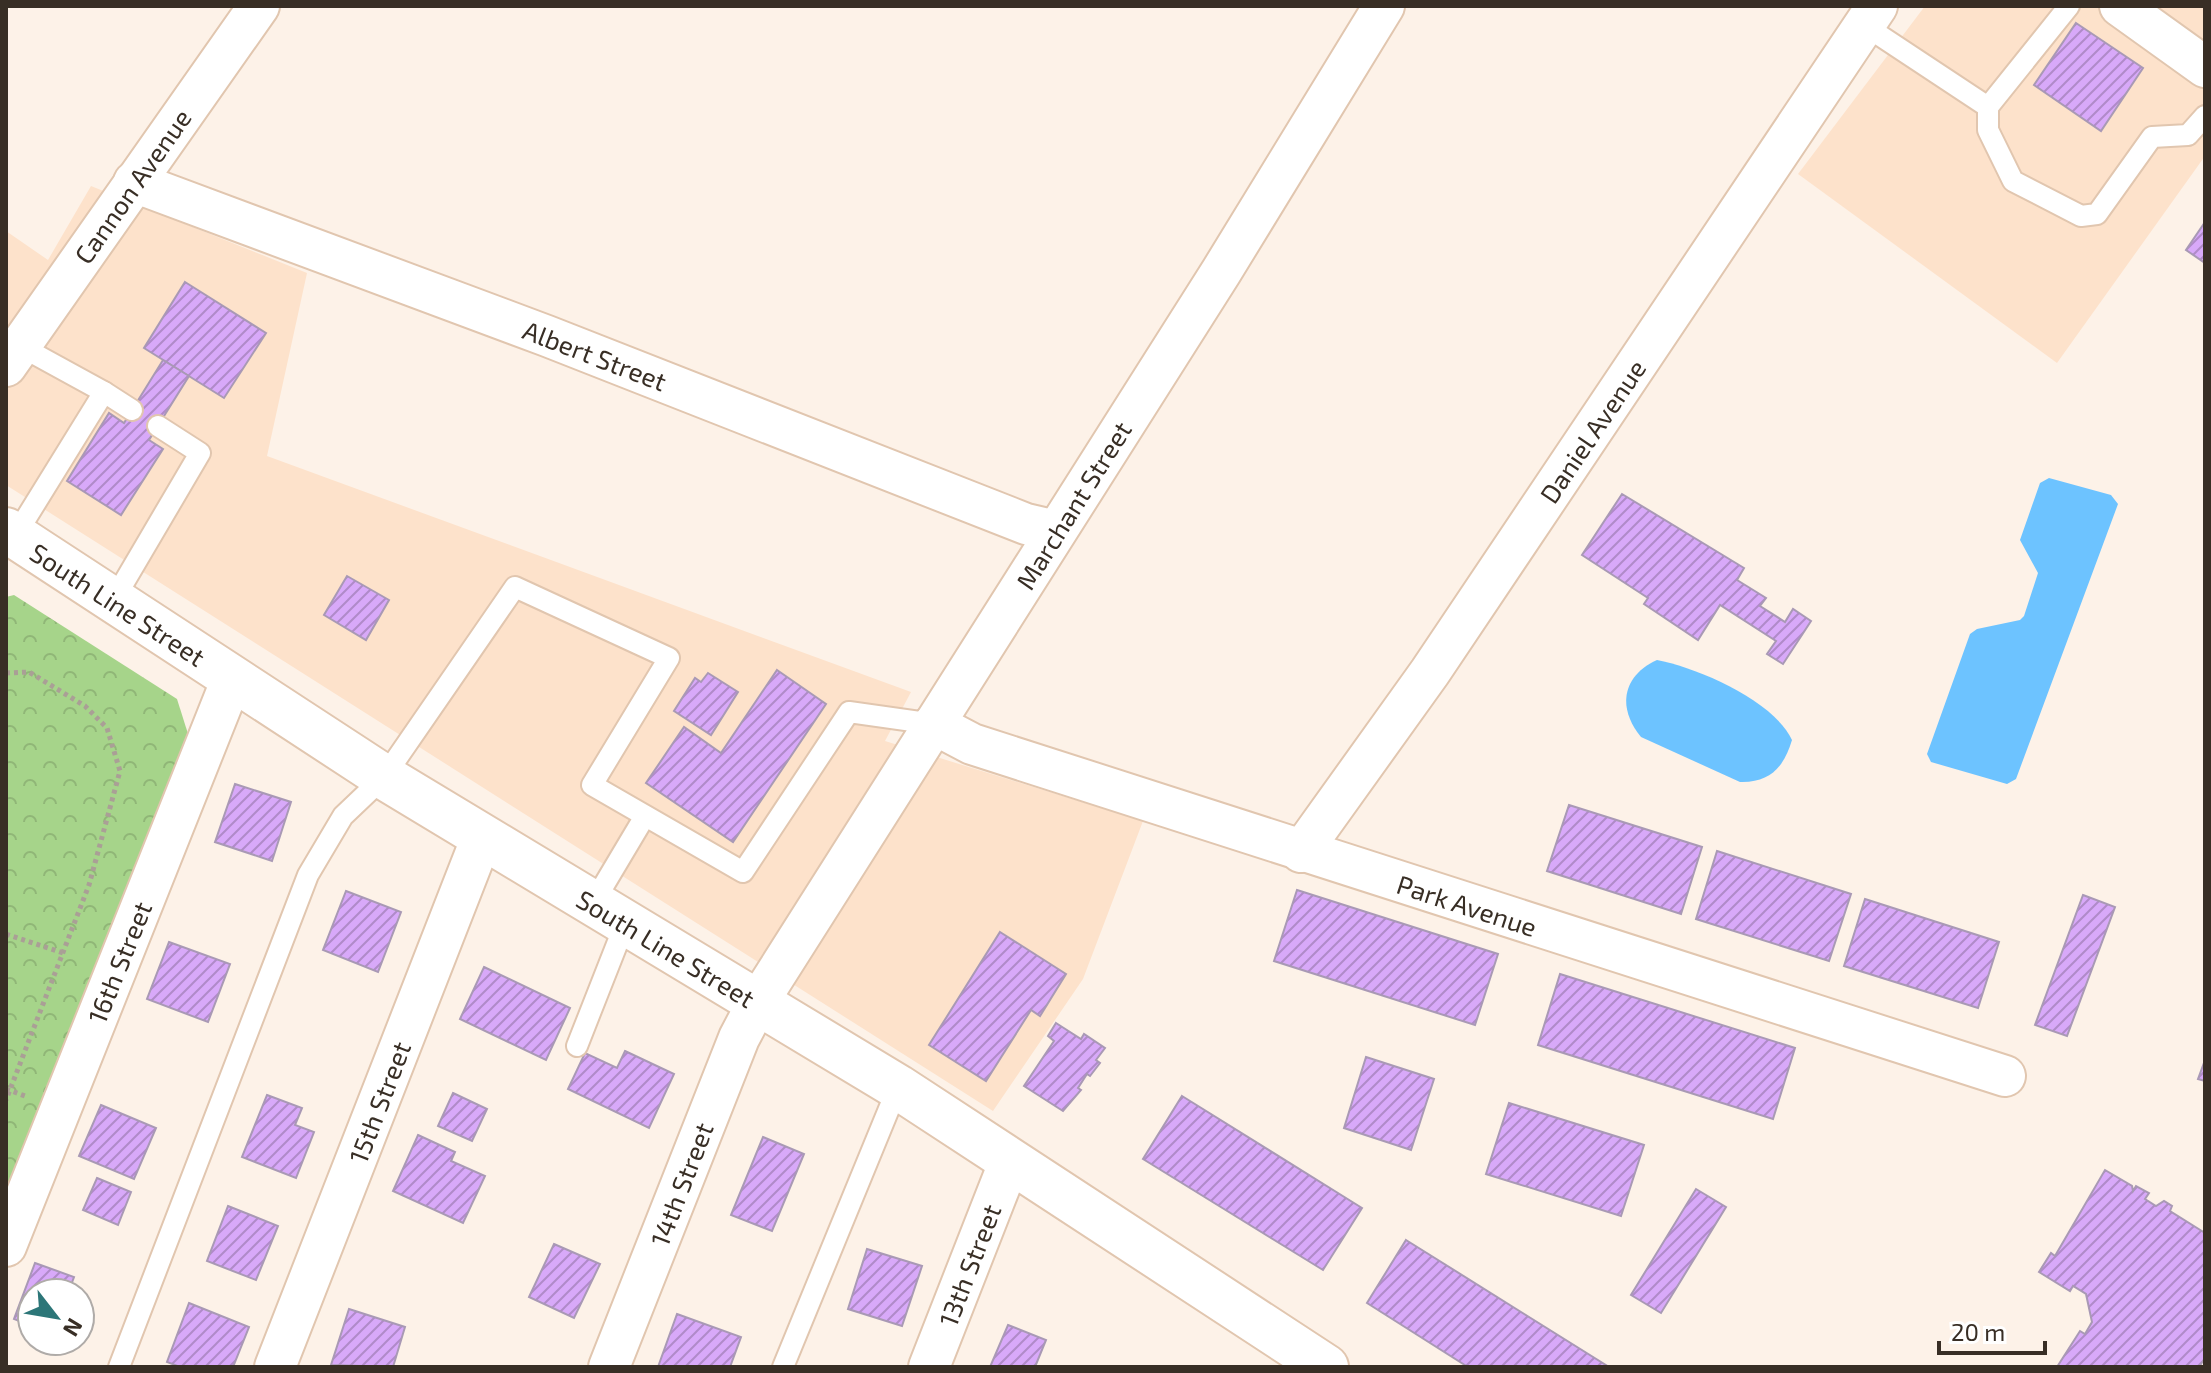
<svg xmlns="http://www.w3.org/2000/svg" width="2211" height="1373" font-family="'Exo 2',sans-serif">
  <defs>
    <pattern id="park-crowns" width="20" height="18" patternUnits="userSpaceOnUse" patternTransform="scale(2)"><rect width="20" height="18" fill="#a6d48a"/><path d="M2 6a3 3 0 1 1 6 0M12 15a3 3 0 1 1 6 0" fill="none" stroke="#90b677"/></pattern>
    <pattern id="building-hatch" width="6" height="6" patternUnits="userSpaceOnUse" patternTransform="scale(2)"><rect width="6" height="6" fill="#d8a9f9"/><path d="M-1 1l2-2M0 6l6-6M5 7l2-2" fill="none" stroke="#b08ac9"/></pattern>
  </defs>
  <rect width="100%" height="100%" fill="#fdf2e8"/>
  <g fill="#fde2cb">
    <path d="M1925 6H2205V156L2057 363 1798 174Z"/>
    <path d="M91 186 307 273 267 456 911 692 885 741 1143 821 1083 979 993 1111 6 485V231L48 260Z"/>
  </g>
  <path fill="url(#park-crowns)" d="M14 595 177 699 189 737 6 1206V597Z"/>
  <g fill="#6dc3ff">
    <path d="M2049 478 2111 495 2118 504 2016 779 2007 784 1931 762 1927 754 1970 634 1977 629 2020 620 2024 616 2038 573 2020 540 2040 483Z"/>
    <path d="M1657 660C1698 668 1773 700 1792 740 1784 767 1770 783 1740 782L1641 737C1617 708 1622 676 1657 660Z"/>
  </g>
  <g fill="url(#building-hatch)" stroke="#a999b5" stroke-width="2">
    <path d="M2076 23 2143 68 2101 131 2034 85Z"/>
    <path d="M2205 222V263L2186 250Z"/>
    <path d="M185 282 266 333 224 398 144 348Z"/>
    <path d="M163 360 189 376 149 440 163 449 121 515 67 481 109 413 124 423Z"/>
    <path d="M1622 494 1744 568 1737 580 1766 598 1760 606 1785 622 1793 609 1811 621 1783 664 1767 654 1776 641 1720 605 1698 640 1644 604 1648 598 1582 555Z"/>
    <path d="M347 576 389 600 366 640 324 615Z"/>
    <path d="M777 670 826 704 733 842 646 783 684 727 721 753Z"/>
    <path d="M708 673 738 692 711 735 674 711 695 678 701 682Z"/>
    <path d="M235 784 291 802 272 861 215 842Z"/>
    <path d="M1569 805 1702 847 1681 914 1547 871Z"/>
    <path d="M1717 851 1851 894 1829 961 1696 919Z"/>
    <path d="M1297 890 1498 954 1475 1025 1274 961Z"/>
    <path d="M346 891 401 912 378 972 323 950Z"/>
    <path d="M2083 895 2115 907 2067 1036 2035 1025Z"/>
    <path d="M1865 899 1999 942 1978 1008 1844 966Z"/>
    <path d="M1000 932 1066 974 1040 1016 1031 1010 986 1081 929 1045Z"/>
    <path d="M169 942 230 964 208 1022 147 999Z"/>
    <path d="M484 967 570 1008 546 1060 460 1019Z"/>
    <path d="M1560 974 1795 1048 1773 1119 1538 1045Z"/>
    <path d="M1056 1023 1081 1039 1084 1034 1105 1048 1096 1060 1100 1063 1090 1076 1087 1074 1078 1088 1081 1090 1063 1111 1024 1086 1054 1041 1048 1036Z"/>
    <path d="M625 1051 674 1074 649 1128 568 1089 585 1053 617 1068Z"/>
    <path d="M1366 1057 1434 1079 1411 1150 1344 1128Z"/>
    <path d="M2205 1060V1081L2198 1079Z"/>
    <path d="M453 1093 487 1109 472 1141 438 1126Z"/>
    <path d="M267 1095 302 1108 295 1125 314 1132 296 1178 242 1157Z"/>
    <path d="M1182 1096 1362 1208 1323 1270 1143 1159Z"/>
    <path d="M1509 1103 1644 1145 1621 1216 1486 1174Z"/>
    <path d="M101 1105 156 1128 134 1179 79 1156Z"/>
    <path d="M418 1135 455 1152 451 1161 485 1176 463 1223 393 1191Z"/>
    <path d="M763 1137 804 1154 772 1231 731 1215Z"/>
    <path d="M2105 1170 2132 1186 2133 1191 2136 1186 2149 1193 2145 1199 2156 1206 2164 1201 2172 1206 2170 1211 2205 1233V1358L2199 1367H2057L2080 1331 2085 1334 2092 1322 2086 1294 2073 1286 2070 1291 2039 1272 2051 1253 2055 1256Z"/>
    <path d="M97 1178 131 1192 118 1225 83 1210Z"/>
    <path d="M1696 1189 1726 1207 1661 1313 1631 1295Z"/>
    <path d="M228 1206 278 1226 256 1280 207 1261Z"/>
    <path d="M1406 1240 1609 1367H1468L1367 1303Z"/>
    <path d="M554 1244 600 1264 574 1318 529 1297Z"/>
    <path d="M867 1249 922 1266 902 1326 848 1309Z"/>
    <path d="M35 1263 74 1277 68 1293H32V1326L14 1319Z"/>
    <path d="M189 1303 249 1327 233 1367H180L167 1362Z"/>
    <path d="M349 1309 405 1327 393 1367 331 1365Z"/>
    <path d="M677 1314 741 1337 730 1367H658Z"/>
    <path d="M1008 1325 1046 1340 1035 1367H990Z"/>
  </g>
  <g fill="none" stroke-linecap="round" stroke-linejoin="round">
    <defs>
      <g id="lane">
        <path d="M2069 6 1988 107V130L2013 181 2081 216 2097 214 2152 137 2188 135 2205 116"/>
        <path d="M1864 25 1988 107"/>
        <path d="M104 392 132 410"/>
        <path d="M15 536 104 392 20 346"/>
        <path d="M113 601 200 453 158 426"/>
        <path d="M592 905 645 816"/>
        <path d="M577 1046 625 924"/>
        <path d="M119 1367 308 875 343 816 384 777 515 587 669 658 592 785 743 872 849 712 934 724"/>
        <path d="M783 1367 898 1087"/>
      </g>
      <g id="street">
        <path d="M2120 6 2205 67"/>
        <path d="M134 182 547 336 1026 524 1056 531"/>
        <path d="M6 366 259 6"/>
        <path d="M934 724 972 744 2005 1076"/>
        <path d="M1301 852 1430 672 1877 6"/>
        <path d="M6 1246 232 679"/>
        <path d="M275 1367 482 837"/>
        <path d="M609 1367 739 1038 758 1002 1221 272 1384 6"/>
        <path d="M929 1367 1009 1163"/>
      </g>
      <path id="secondary" d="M6 530 384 777 898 1087 1326 1367"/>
    </defs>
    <use href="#lane" stroke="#e1c6af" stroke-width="24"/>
    <use href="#street" stroke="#e1c6af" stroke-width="44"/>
    <use href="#secondary" stroke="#e1c6af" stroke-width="48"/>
    <g stroke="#aa9f96" stroke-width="5" stroke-dasharray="4 4" stroke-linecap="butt">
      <path d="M6 673 29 672 85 706 107 728 120 771 89 885 6 1100"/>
      <path d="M6 934 63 953"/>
      <path d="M6 1089 25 1096"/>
    </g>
    <use href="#lane" stroke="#fff" stroke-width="20"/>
    <use href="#street" stroke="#fff" stroke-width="40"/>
    <use href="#secondary" stroke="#fff" stroke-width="44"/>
  </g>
  <g text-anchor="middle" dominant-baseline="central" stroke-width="7" stroke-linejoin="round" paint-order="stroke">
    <g font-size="26" fill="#382e25" stroke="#fff">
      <text transform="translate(132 186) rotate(-55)">Cannon Avenue</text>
      <text transform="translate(595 355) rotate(21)">Albert Street</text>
      <text transform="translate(1592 431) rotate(-56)">Daniel Avenue</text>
      <text transform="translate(1073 505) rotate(-58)">Marchant Street</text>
      <text transform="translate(118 604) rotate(33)">South Line Street</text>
      <text transform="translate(1467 905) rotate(18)">Park Avenue</text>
      <text transform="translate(666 948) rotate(31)">South Line Street</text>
      <text transform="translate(119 962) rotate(-68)">16th Street</text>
      <text transform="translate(379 1102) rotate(-69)">15th Street</text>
      <text transform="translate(681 1184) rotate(-69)">14th Street</text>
      <text transform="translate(969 1265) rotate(-69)">13th Street</text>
    </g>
  </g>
  <rect width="2211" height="1373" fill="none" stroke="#382e25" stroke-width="16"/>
  <g transform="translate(56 1317) rotate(121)"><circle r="38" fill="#ffffff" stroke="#afaba8" stroke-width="2"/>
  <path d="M0-6L14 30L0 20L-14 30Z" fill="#2c7678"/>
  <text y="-12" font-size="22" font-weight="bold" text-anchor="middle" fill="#382e25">N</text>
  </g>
  <path d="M1939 1341v12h106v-12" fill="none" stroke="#382e25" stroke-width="4"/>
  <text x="1951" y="1341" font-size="24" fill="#382e25" stroke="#ffffff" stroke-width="6" paint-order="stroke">20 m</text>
</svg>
